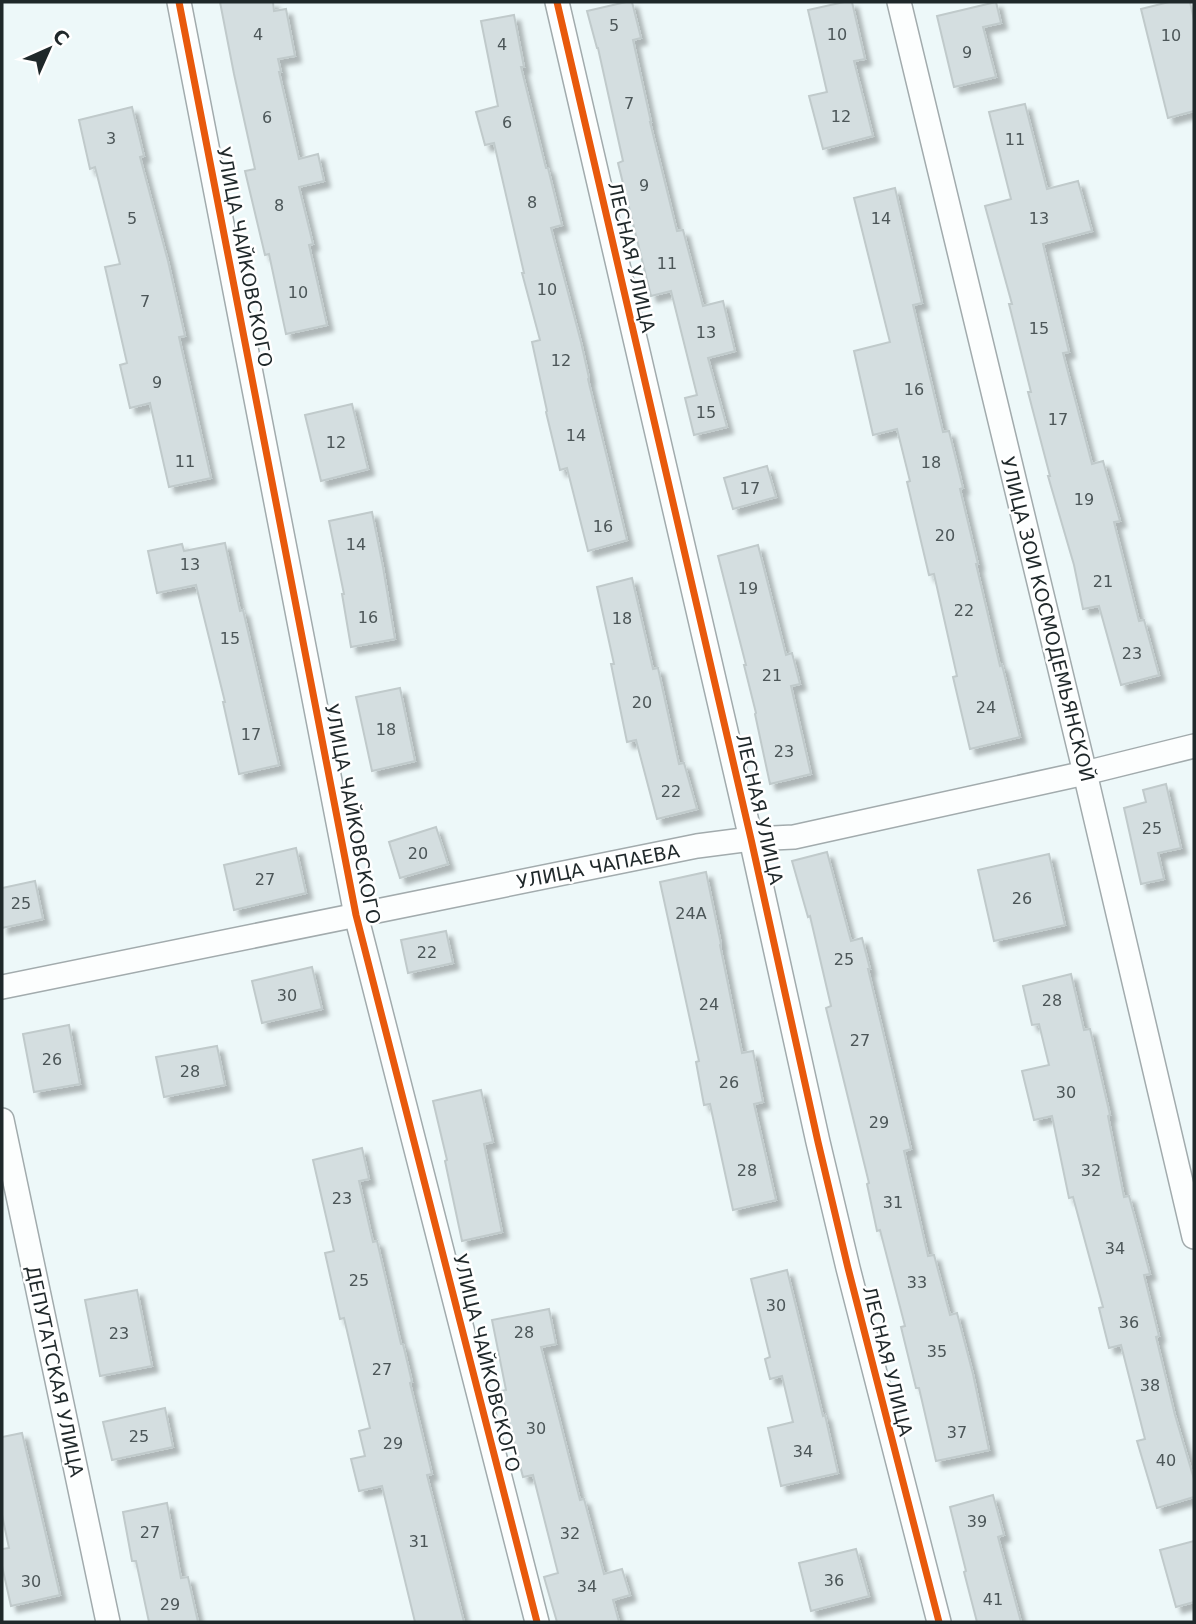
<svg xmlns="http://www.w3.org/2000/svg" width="1196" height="1624" font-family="'DejaVu Sans',sans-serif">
  <defs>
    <filter id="shadow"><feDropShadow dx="6" dy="6" stdDeviation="2" flood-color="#0004"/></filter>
  </defs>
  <rect width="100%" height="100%" fill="#edf8f9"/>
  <g fill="#d4dee0" stroke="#c0cacb" stroke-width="2" filter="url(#shadow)">
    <path d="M220 2H273L274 11 286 9 295 56 278 59 281 72H279L299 159 318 154 324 181 299 187 313 244 309 245 327 325 286 334 269 254 265 255 245 171 255 169 234 74Z"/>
    <path d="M626 2H632L641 38 633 40 651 122H650L677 231 683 230 703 306 723 301 735 351 708 358 727 427 694 435 685 398 697 395 671 291 651 296 618 163 623 161 598 48H597L587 11Z"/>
    <path d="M844 2H852L865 59 854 61 873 136 823 149 809 96 827 92 808 10Z"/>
    <path d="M996 2 1001 23 983 27 996 77 954 87 937 16Z"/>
    <path d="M1169 2H1190L1194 20V111L1168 118 1141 9Z"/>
    <path d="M514 15 524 67H521L546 168H548L562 225 551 228 581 342 589 378 588 379 627 540 588 551 567 468 560 470 546 412 547 411 532 342 540 340 522 273H524L494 143 485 145 476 112 498 106 481 21Z"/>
    <path d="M1025 104 1047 189 1078 181 1092 231 1043 244 1069 352 1063 353 1092 464 1103 461 1120 521 1114 522 1139 621 1144 620 1159 675 1121 685 1099 606 1083 609 1074 565 1048 476H1050L1028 392H1031L1009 304H1012L985 206 1011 199 989 112Z"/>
    <path d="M132 107 144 156 140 157 168 261 185 336 179 337 211 478 169 487 150 403 130 408 120 365 127 363 105 267 120 264 95 167 90 169 79 120Z"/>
    <path d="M895 188 922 303 913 305 943 432 949 431 963 488 960 489 978 564H976L1000 666 1002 665 1020 737 970 749 953 677 957 676 934 574 929 575 907 482 910 481 897 429 873 435 854 351 890 342 854 198Z"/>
    <path d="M352 404 368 469 321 481 305 415Z"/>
    <path d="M767 466 776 497 733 509 724 478Z"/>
    <path d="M372 512 383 567 395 639 351 647 342 594H344L329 521Z"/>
    <path d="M225 543 240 611 243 610 279 765 239 774 223 702H225L196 585 157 593 148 551 182 544 184 551Z"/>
    <path d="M758 545 786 655 792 653 800 684 791 686 811 774 770 784 755 714 756 713 744 665H746L718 556Z"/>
    <path d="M632 578 653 669 658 668 679 764 684 763 697 809 657 819 636 740 627 742 611 664H614L597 587Z"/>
    <path d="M400 688 415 761 372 771 356 697Z"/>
    <path d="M1166 784 1181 848 1158 853 1164 879 1141 884 1124 808 1146 802 1143 790Z"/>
    <path d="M436 827 448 864 400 878 389 842Z"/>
    <path d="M296 848 306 893 234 910 224 865Z"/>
    <path d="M827 852 851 941 862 938 870 969H868L911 1149 904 1151 928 1256 934 1255 950 1315 957 1313 973 1374 989 1450 936 1461 919 1388H916L901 1327 905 1326 880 1230 877 1231 867 1184 869 1183 826 1008 831 1006 810 916 808 917 792 861Z"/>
    <path d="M1049 854 1065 925 994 941 978 870Z"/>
    <path d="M706 872 721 944 720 945 742 1053 753 1051 763 1102 754 1104 776 1200 733 1210 710 1104 704 1105 696 1062 699 1061 660 882Z"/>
    <path d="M35 881 43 919 2 928V888Z"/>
    <path d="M446 931 453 963 408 973 401 940Z"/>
    <path d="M312 967 322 1009 262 1023 252 981Z"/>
    <path d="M1071 974 1084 1030 1090 1029 1110 1115 1108 1116 1124 1197 1129 1196 1150 1274 1144 1275 1159 1336 1156 1337 1175 1415 1194 1479V1497L1157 1508 1137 1441 1145 1439 1121 1345 1109 1348 1099 1308 1103 1307 1073 1197 1069 1198 1052 1116 1034 1120 1022 1071 1049 1065 1039 1024 1032 1025 1023 986Z"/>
    <path d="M69 1025 80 1084 34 1092 23 1034Z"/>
    <path d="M217 1046 225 1085 164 1097 156 1057Z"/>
    <path d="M481 1090 493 1142 484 1144 502 1232 462 1241 445 1161 447 1160 433 1101Z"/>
    <path d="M362 1148 369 1179 359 1181 373 1242 377 1241 401 1344H403L412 1382 410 1383 432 1474 427 1475 464 1622H415L382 1486 359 1491 351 1459 365 1456 359 1431 370 1428 344 1318 340 1319 325 1253 334 1251 313 1160Z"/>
    <path d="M787 1270 823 1416 825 1415 838 1473 781 1486 768 1428 793 1422 782 1376 770 1379 765 1359 770 1357 751 1279Z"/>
    <path d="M137 1290 152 1366 100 1376 85 1300Z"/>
    <path d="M549 1309 556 1344 541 1347 580 1500 584 1499 604 1574 622 1569 630 1595 613 1600 619 1622H557L544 1577 558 1573 533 1475 523 1477 501 1391 506 1390 492 1320Z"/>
    <path d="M165 1408 173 1447 112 1460 103 1422Z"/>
    <path d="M22 1433 60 1595 11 1606 2 1566V1549L9 1548 2 1515V1437Z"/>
    <path d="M993 1495 1004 1535 998 1537 1021 1622H977L964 1572 966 1571 950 1507Z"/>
    <path d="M167 1503 181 1578 188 1577 198 1622H149L136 1561H132L123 1512Z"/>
    <path d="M1194 1541V1602L1176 1607 1160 1550Z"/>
    <path d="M856 1549 869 1596 811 1611 799 1563Z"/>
  </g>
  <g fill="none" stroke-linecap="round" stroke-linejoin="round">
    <defs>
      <g id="street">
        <path d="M179 2 356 915 537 1622"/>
        <path d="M557 2 751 839 818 1142 848 1268 939 1622"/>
        <path d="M899 2 1085 773 1194 1237"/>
        <path d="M2 987 697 846 751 839 794 837 1085 773 1194 746"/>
        <path d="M2 1120 108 1622"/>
      </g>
    </defs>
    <use href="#street" stroke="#a2abad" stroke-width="26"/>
    <use href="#street" stroke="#fcfefe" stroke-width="23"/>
    <defs>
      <g id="cycleway">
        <path d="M179 2 356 915 537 1622"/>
        <path d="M557 2 751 839 818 1142 848 1268 939 1622"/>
      </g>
    </defs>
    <use href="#cycleway" stroke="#fff" stroke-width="11"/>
    <use href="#cycleway" stroke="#e8590c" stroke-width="7"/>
  </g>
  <g text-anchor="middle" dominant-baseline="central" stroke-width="5" stroke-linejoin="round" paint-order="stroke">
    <g font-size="16" fill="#4c5658">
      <text x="614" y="25">5</text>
      <text x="258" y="34">4</text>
      <text x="837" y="34">10</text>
      <text x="1171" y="35">10</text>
      <text x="502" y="44">4</text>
      <text x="967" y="52">9</text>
      <text x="629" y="103">7</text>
      <text x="841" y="116">12</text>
      <text x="267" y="117">6</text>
      <text x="507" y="122">6</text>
      <text x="111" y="138">3</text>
      <text x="1015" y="139">11</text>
      <text x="644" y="185">9</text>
      <text x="532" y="202">8</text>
      <text x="279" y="205">8</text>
      <text x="132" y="218">5</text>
      <text x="881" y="218">14</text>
      <text x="1039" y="218">13</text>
      <text x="667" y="263">11</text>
      <text x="547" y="289">10</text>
      <text x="298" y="292">10</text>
      <text x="145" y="301">7</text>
      <text x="1039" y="328">15</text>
      <text x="706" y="332">13</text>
      <text x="561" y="360">12</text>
      <text x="157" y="382">9</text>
      <text x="914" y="389">16</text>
      <text x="706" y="412">15</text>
      <text x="1058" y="419">17</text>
      <text x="576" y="435">14</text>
      <text x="336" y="442">12</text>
      <text x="185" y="461">11</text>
      <text x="931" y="462">18</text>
      <text x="750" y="488">17</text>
      <text x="1084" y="499">19</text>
      <text x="603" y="526">16</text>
      <text x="945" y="535">20</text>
      <text x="356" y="544">14</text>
      <text x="190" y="564">13</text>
      <text x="1103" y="581">21</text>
      <text x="748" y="588">19</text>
      <text x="964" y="610">22</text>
      <text x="368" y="617">16</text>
      <text x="622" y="618">18</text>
      <text x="230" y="638">15</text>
      <text x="1132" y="653">23</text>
      <text x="772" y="675">21</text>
      <text x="642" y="702">20</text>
      <text x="986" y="707">24</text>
      <text x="386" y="729">18</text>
      <text x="251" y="734">17</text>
      <text x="784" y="751">23</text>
      <text x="671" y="791">22</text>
      <text x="1152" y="828">25</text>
      <text x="418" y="853">20</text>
      <text x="265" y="879">27</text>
      <text x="1022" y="898">26</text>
      <text x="21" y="903">25</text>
      <text x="691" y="913">24А</text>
      <text x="427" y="952">22</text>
      <text x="844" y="959">25</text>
      <text x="287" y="995">30</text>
      <text x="1052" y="1000">28</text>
      <text x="709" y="1004">24</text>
      <text x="860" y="1040">27</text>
      <text x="52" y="1059">26</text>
      <text x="190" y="1071">28</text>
      <text x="729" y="1082">26</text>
      <text x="1066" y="1092">30</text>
      <text x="879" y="1122">29</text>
      <text x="747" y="1170">28</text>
      <text x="1091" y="1170">32</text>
      <text x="342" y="1198">23</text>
      <text x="893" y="1202">31</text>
      <text x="1115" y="1248">34</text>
      <text x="359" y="1280">25</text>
      <text x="917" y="1282">33</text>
      <text x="776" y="1305">30</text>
      <text x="1129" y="1322">36</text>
      <text x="524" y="1332">28</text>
      <text x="119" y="1333">23</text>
      <text x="937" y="1351">35</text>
      <text x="382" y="1369">27</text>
      <text x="1150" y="1385">38</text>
      <text x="536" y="1428">30</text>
      <text x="957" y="1432">37</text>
      <text x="139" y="1436">25</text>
      <text x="393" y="1443">29</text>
      <text x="803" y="1451">34</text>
      <text x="1166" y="1460">40</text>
      <text x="977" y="1521">39</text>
      <text x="150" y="1532">27</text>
      <text x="570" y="1533">32</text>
      <text x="419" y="1541">31</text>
      <text x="834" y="1580">36</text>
      <text x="31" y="1581">30</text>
      <text x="587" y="1586">34</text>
      <text x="993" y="1599">41</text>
      <text x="170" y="1604">29</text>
    </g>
    <g font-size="19" fill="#1f282a" stroke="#fff">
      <text transform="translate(245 257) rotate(79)">УЛИЦА ЧАЙКОВСКОГО</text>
      <text transform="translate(632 257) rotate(77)">ЛЕСНАЯ УЛИЦА</text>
      <text transform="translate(1048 619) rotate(76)">УЛИЦА ЗОИ КОСМОДЕМЬЯНСКОЙ</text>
      <text transform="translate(760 809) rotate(77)">ЛЕСНАЯ УЛИЦА</text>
      <text transform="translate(353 814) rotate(79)">УЛИЦА ЧАЙКОВСКОГО</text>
      <text transform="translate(598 866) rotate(-11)">УЛИЦА ЧАПАЕВА</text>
      <text transform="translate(888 1361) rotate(76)">ЛЕСНАЯ УЛИЦА</text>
      <text transform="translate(487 1363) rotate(76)">УЛИЦА ЧАЙКОВСКОГО</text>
      <text transform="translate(55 1371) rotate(78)">ДЕПУТАТСКАЯ УЛИЦА</text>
    </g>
  </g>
  <rect width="1196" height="1624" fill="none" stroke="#1f282a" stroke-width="7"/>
  <g transform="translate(49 49) rotate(45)" stroke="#ffffff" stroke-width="5" paint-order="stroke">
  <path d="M0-5L12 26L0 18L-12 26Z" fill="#1f282a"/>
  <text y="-10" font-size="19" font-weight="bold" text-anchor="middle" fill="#1f282a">С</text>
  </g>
</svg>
